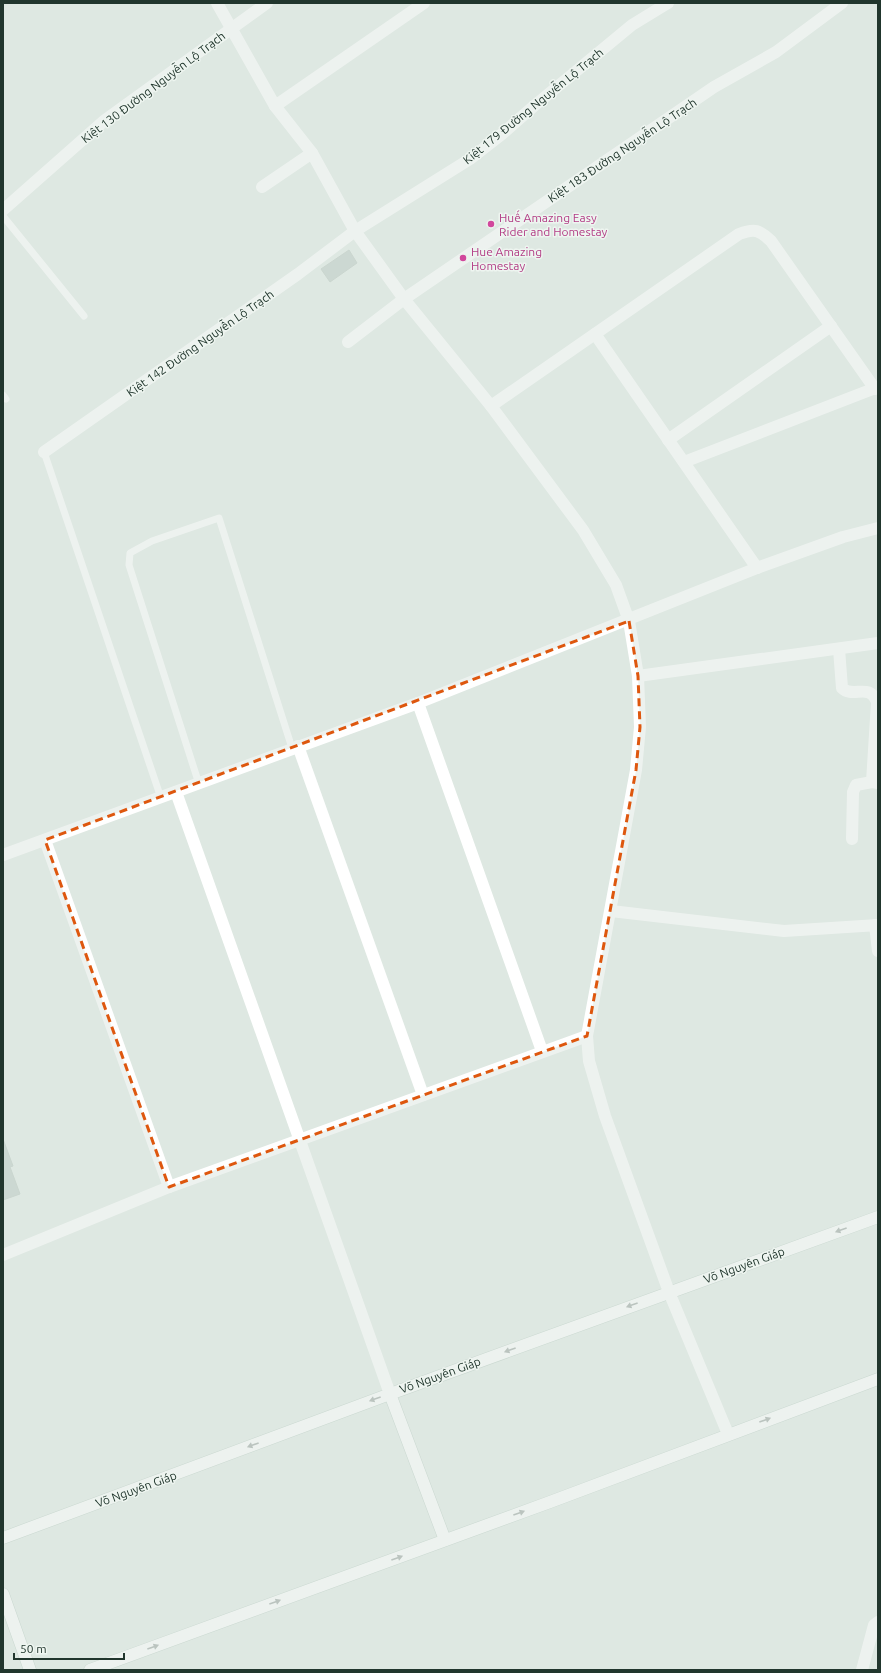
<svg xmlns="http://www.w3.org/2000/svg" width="881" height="1673" font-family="Ubuntu,sans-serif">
  <rect width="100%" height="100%" fill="#dee8e2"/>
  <g fill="#b7c5be" stroke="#b1c1b8">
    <path d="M349 250 357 263 330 282 321 269Z"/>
    <path d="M3 1139 13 1166 10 1167 20 1194 3 1200Z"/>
  </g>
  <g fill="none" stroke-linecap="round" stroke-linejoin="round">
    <defs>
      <g id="secondary">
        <path d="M390 1394 445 1540"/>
        <path d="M3 1538 390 1394 878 1217"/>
        <path d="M3 1594 30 1670"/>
        <path d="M90 1670 550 1502 878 1379"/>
      </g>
    </defs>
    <use href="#secondary" stroke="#b2c7bc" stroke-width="13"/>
    <g stroke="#fff" stroke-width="7">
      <path d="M3 216 84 316"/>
      <path d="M3 395 6 399"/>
      <path d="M44 452 161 798"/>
      <path d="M199 784 129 565 130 553 152 541 219 518 292 748"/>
    </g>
    <g stroke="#fff" stroke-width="12">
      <path d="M217 3 275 106 312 153 355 231 404 299 491 406 583 530 616 585 629 621 638 676 640 727 636 770 587 1036 589 1061 605 1116 669 1292 728 1434"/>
      <path d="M275 106 424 3"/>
      <path d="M262 187 312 153"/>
      <path d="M3 210 105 120 267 3"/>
      <path d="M595 334 757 568"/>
      <path d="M348 342 404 299 714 87 776 52 842 3"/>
      <path d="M491 406 739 234C755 228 759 230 771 241L875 389"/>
      <path d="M668 440 831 326"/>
      <path d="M44 452 298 274 355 231 470 159 502 134 534 106 632 25 668 3"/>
      <path d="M684 462 878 387"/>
      <path d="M839 649 842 688C853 699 869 682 877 702L872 782"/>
      <path d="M638 676 878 643"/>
      <path d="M418 703 542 1051"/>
      <path d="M298 746 423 1095"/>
      <path d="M176 792 390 1394"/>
      <path d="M852 839 853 792 856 785 872 782 878 783"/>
      <path d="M45 840 169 1187"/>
      <path d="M3 855 418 703 757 568 843 537 878 528"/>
      <path d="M611 911 784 931 878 925"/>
      <path d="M875 925 878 951"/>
      <path d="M3 1255 169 1187 587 1036"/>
      <path d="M862 1670 874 1625 878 1622"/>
    </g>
    <use href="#secondary" stroke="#fff" stroke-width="12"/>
  </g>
  <defs><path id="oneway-solid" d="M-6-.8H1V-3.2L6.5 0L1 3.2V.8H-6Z"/></defs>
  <g fill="#909a96">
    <use href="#oneway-solid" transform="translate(841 1230) rotate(160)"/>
    <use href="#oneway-solid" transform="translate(632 1305) rotate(160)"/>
    <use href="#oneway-solid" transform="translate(510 1350) rotate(160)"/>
    <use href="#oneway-solid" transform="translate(375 1399) rotate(160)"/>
    <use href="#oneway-solid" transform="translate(765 1420) rotate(-20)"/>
    <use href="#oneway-solid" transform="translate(253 1445) rotate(160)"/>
    <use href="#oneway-solid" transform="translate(519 1513) rotate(-20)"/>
    <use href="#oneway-solid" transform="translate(397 1558) rotate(-20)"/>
    <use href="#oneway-solid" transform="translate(275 1602) rotate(-20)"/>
    <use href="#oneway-solid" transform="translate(153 1647) rotate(-20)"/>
  </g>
  <path d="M0 0H881V1673H0ZM629 621 638 676 640 727 636 770 587 1036 169 1187 45 840Z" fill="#dee8e2" fill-opacity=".55" fill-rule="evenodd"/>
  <path fill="none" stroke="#de570e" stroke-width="3" stroke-dasharray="8 5" stroke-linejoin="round" d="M629 621 638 676 640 727 636 770 587 1036 169 1187 45 840Z"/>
  <g fill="#d1479c" stroke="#eef5f0" stroke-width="1.5">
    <circle cx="491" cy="224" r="4"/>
    <circle cx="463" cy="258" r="4"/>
  </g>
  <g text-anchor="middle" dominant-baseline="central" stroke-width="3" stroke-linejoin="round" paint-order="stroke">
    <g font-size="12" fill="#21362d" stroke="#eef5f0">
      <text transform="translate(153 87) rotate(-37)">Kiệt 130 Đường Nguyễn Lộ Trạch</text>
      <text transform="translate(533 106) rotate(-39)">Kiệt 179 Đường Nguyễn Lộ Trạch</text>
      <text transform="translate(622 150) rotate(-34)">Kiệt 183 Đường Nguyễn Lộ Trạch</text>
      <text transform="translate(200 343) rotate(-35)">Kiệt 142 Đường Nguyễn Lộ Trạch</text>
      <text transform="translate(744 1265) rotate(-20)">Võ Nguyên Giáp</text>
      <text transform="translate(440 1375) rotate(-20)">Võ Nguyên Giáp</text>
      <text transform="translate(136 1489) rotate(-20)">Võ Nguyên Giáp</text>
    </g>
    <g font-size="12" fill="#b23c85" stroke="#eef5f0" text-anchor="start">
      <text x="499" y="217">Huế Amazing Easy<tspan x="499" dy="14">Rider and Homestay</tspan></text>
      <text x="471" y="251">Hue Amazing<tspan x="471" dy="14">Homestay</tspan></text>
    </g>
  </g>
  <rect width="881" height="1673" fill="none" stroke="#21362d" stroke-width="8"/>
  <path d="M14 1653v6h110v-6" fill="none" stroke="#21362d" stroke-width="2"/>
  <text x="20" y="1653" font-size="12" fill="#21362d" stroke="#eef5f0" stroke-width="3" paint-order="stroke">50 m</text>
</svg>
